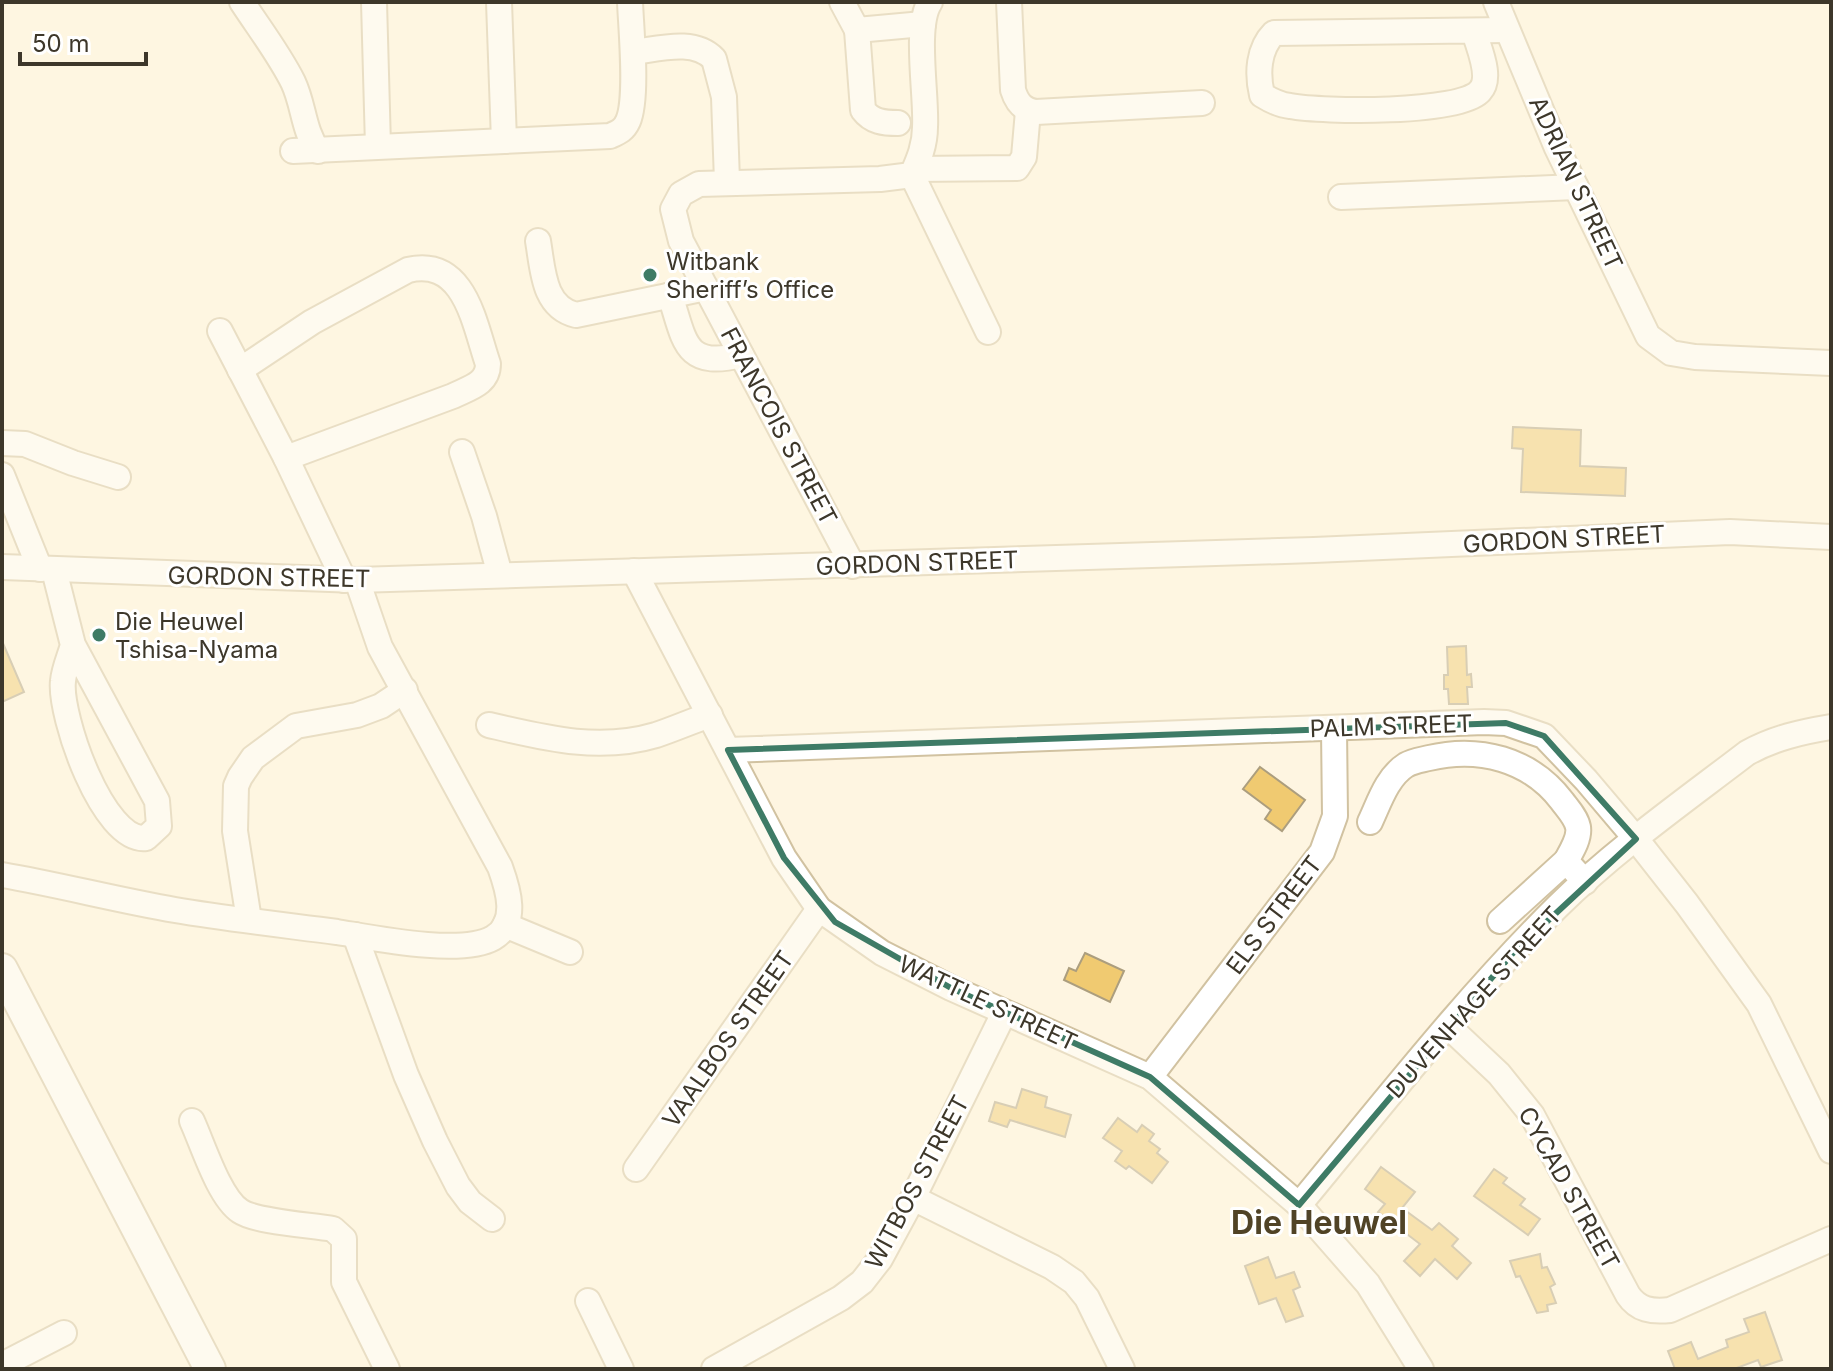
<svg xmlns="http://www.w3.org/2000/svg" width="1833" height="1371" font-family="Inter,sans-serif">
  <rect width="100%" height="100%" fill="#fef5e1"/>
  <g fill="#f0ca71" stroke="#ac9e7e" stroke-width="2">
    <path d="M1513 427 1581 430 1580 466 1626 468 1625 496 1521 492 1523 449 1512 448Z"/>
    <path d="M2 641 24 692 2 702Z"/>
    <path d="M1466 646 1467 675 1471 674 1472 687H1467L1468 704H1449L1448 689H1444V675H1448L1447 647Z"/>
    <path d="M1260 767 1305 800 1282 831 1265 819 1271 810 1243 789Z"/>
    <path d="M1085 953 1124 971 1110 1002 1064 980 1069 968 1076 971Z"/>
    <path d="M1022 1089 1047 1097 1045 1107 1071 1115 1065 1137 1010 1120 1007 1127 989 1121 995 1102 1016 1108Z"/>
    <path d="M1118 1118 1137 1132 1142 1125 1154 1134 1149 1141 1160 1149 1157 1153 1168 1162 1152 1183 1129 1166 1126 1169 1115 1161 1122 1151 1103 1138Z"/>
    <path d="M1381 1167 1415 1192 1402 1208 1432 1230 1439 1223 1458 1239 1452 1246 1471 1263 1457 1279 1435 1259 1420 1276 1404 1261 1420 1244 1378 1212 1385 1204 1365 1189Z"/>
    <path d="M1494 1169 1507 1178 1503 1183 1525 1199 1520 1205 1540 1219 1528 1235 1474 1196Z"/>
    <path d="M1540 1254 1542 1268 1547 1267 1555 1284 1550 1287 1556 1303 1547 1305 1548 1311 1537 1313 1520 1276 1516 1277 1510 1261Z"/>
    <path d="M1268 1257 1276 1278 1294 1272 1300 1287 1293 1290 1303 1316 1286 1322 1276 1298 1259 1304 1245 1266Z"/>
    <path d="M1765 1312 1782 1360 1761 1367 1758 1360 1734 1369H1675L1668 1351 1691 1342 1698 1359 1728 1347 1726 1340 1749 1332 1744 1319Z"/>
  </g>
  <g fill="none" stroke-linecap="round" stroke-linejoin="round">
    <defs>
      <g id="minor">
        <path d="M242 2C259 28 279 54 293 82 304 105 303 130 318 151"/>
        <path d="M374 2 378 146"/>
        <path d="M499 2 504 141"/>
        <path d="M842 2 857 30 923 24"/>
        <path d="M1009 2 1013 90C1017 103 1023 110 1036 112L1202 103"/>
        <path d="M1496 2 1557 148 1648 336 1671 353 1695 357 1831 363"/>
        <path d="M857 30 863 110C872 122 884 123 898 123"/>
        <path d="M1474 31C1478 47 1493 77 1480 91 1461 114 1322 112 1290 106 1280 105 1270 100 1262 95 1257 74 1258 49 1274 33L1507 30"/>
        <path d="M633 52C659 49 694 38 714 59L724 97 727 181"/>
        <path d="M293 151 610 136C619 132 624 130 628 121 638 98 631 28 630 2"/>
        <path d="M915 169 1017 168 1024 157 1028 111"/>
        <path d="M912 175C919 159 925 145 925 127 927 96 914 26 930 2"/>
        <path d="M912 175 988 332"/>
        <path d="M1341 197 1576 187"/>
        <path d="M538 241C543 270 543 307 576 315L706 288"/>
        <path d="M670 295C685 341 684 369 741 355"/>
        <path d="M220 331 286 458 344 580"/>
        <path d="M240 370 312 322 408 270C465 257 474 323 488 364 488 384 469 388 453 396L286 458"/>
        <path d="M2 443 25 444 73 463 118 477"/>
        <path d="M462 452 484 516 500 575"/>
        <path d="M2 475 40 569"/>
        <path d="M853 566 681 241 673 209 681 194 699 184 880 179 912 175"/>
        <path d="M2 567 357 580 1314 550 1730 532 1831 537"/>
        <path d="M54 570 73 645 157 801 159 826 146 838C103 843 59 715 63 681 64 669 70 656 73 645"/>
        <path d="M634 571 784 858 819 909 882 953 951 988 1150 1077 1299 1205 1368 1284 1421 1369"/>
        <path d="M489 725C545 738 599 752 656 735 674 729 692 721 710 715"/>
        <path d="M728 750 1484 722 1506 723 1544 736 1586 780 1636 839 1687 904 1759 1004 1831 1151"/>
        <path d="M1370 822C1379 803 1387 777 1406 765 1413 761 1421 760 1429 758 1479 746 1530 759 1562 801 1567 808 1576 817 1578 827 1580 838 1571 852 1566 861L1585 882"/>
        <path d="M2 875C60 885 117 900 175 910 228 919 283 925 337 932 374 938 461 956 493 938 519 923 508 889 500 867L380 647 357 580"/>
        <path d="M249 920 235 831 236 786 240 777 253 758 296 726 357 715 381 706 405 690"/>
        <path d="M1500 921 1566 861"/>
        <path d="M505 925 570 952"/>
        <path d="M355 935 406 1075 435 1141 458 1186 470 1202 492 1219"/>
        <path d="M1448 1026 1499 1074 1532 1115 1628 1295C1638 1310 1652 1312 1670 1310L1831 1239"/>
        <path d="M1150 1077 1322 852 1335 816 1334 729"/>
        <path d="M192 1121C203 1145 219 1197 240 1211 256 1222 311 1225 333 1229L344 1239V1282L387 1369"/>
        <path d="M636 1169 819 909"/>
        <path d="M913 1198 1052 1267 1074 1282 1087 1298 1122 1369"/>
        <path d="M1299 1205C1383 1104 1464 999 1558 906 1615 850 1683 802 1747 753 1774 738 1801 732 1831 727"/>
        <path d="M588 1301 621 1369"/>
        <path d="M2 1365 64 1333"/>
        <path d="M714 1369 841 1298 862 1282 880 1259 913 1198 1004 1013"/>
      </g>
      <path id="major" d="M2 969 210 1369"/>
    </defs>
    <use href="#minor" stroke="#d1c2a1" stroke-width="28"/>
    <use href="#major" stroke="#d1c2a1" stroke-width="34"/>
    <use href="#minor" stroke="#fff" stroke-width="24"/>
    <use href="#major" stroke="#fff" stroke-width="30"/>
  </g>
  <path d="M0 0H1833V1371H0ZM1506 723 1544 736 1636 839 1512 954 1299 1205 1150 1077 951 988 835 922 784 858 728 750Z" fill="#fef5e1" fill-opacity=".55" fill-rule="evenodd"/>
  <path fill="none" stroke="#3e7b66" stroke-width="6" stroke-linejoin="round" d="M1506 723 1544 736 1636 839 1512 954 1299 1205 1150 1077 951 988 835 922 784 858 728 750Z"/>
  <g fill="#3e7b66" stroke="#fff" stroke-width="3">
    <circle cx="650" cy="275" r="8"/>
    <circle cx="99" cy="635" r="8"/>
  </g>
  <g text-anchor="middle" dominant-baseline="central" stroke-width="6" stroke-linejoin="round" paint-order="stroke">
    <g font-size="24" fill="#3d372a" stroke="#fff">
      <text transform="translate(1576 183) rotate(65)">ADRIAN STREET</text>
      <text transform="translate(779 426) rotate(62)">FRANCOIS STREET</text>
      <text transform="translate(1564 539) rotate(-3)">GORDON STREET</text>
      <text transform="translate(917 563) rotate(-2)">GORDON STREET</text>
      <text transform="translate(269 577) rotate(1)">GORDON STREET</text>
      <text transform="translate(1391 726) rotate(-2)">PALM STREET</text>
      <text transform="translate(1274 915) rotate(-53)">ELS STREET</text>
      <text transform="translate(1474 1002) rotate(-48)">DUVENHAGE STREET</text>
      <text transform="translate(988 1003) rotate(25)">WATTLE STREET</text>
      <text transform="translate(728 1039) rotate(-55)">VAALBOS STREET</text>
      <text transform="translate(917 1182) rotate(-62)">WITBOS STREET</text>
      <text transform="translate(1569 1188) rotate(61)">CYCAD STREET</text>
    </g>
    <g font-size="24" fill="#3d372a" stroke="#fff" text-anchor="start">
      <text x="666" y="261">Witbank<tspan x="666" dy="28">Sheriff’s Office</tspan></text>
      <text x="115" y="621">Die Heuwel<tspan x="115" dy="28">Tshisa-Nyama</tspan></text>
    </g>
    <g font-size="32" font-weight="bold" fill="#504326" stroke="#fff">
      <text x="1319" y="1222">Die Heuwel</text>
    </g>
  </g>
  <rect width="1833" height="1371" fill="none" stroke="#3d372a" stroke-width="8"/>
  <path d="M20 52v12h126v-12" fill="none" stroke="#3d372a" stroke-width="4"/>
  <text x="32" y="52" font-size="24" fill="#3d372a" stroke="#ffffff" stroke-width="6" paint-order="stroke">50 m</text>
</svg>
